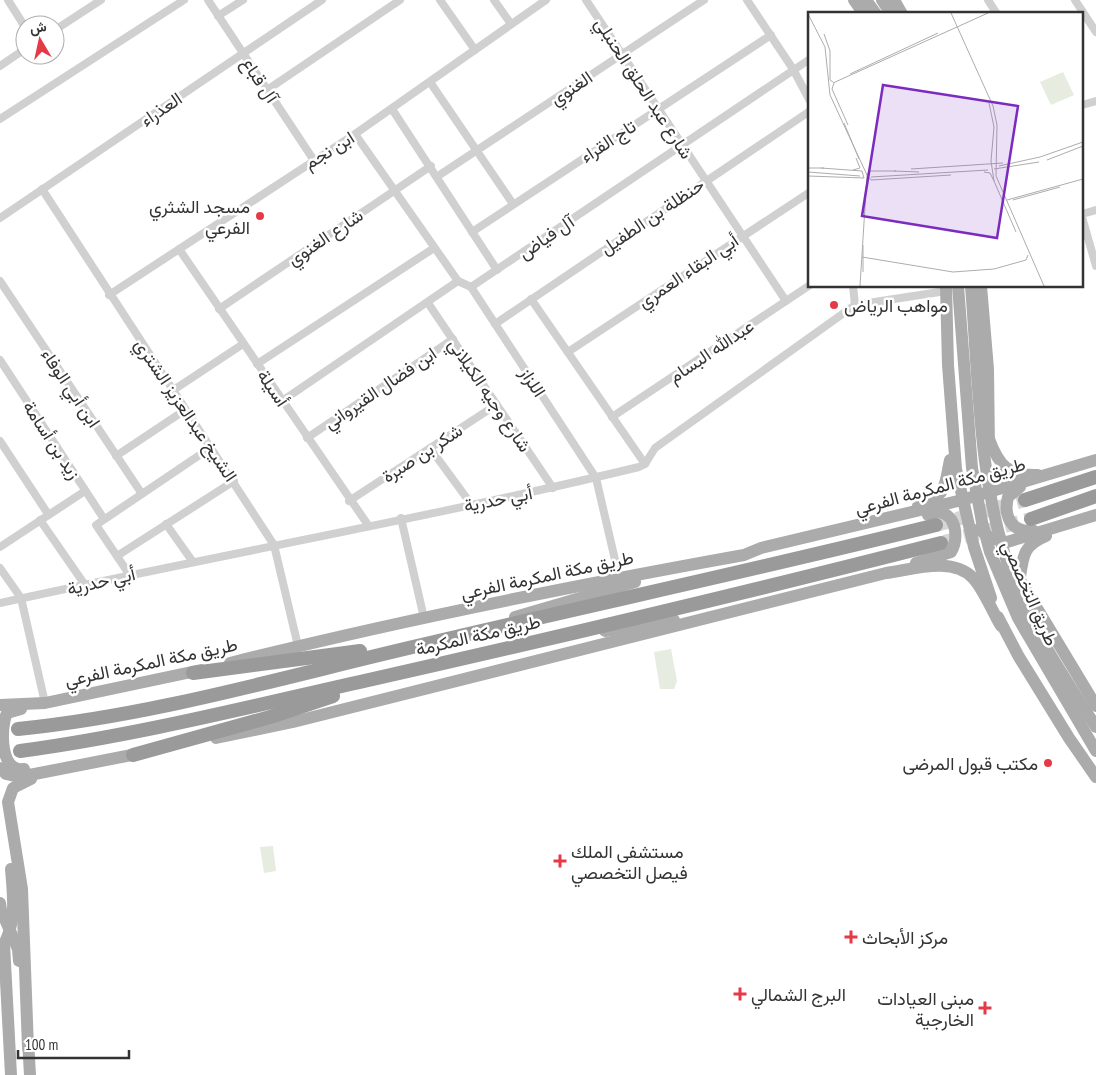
<svg xmlns="http://www.w3.org/2000/svg" width="1096" height="1075" font-family="'PT Sans Narrow',Vazirmatn,sans-serif">
  <rect width="100%" height="100%" fill="#fff"/>
  <g fill="#e6ecdf">
    <path d="M671 649 677 681 674 689H660L654 652Z"/>
    <path d="M273 846 276 871 264 873 260 847Z"/>
  </g>
  <g fill="none" stroke-linecap="round" stroke-linejoin="round">
    <g stroke="#d6d6d6" stroke-width="14" stroke-dasharray="14 7" stroke-linecap="butt">
      <path d="M936 525 1025 500"/>
      <path d="M944 542 1031 519"/>
    </g>
    <g stroke="#d0d0d0" stroke-width="8">
      <path d="M8 0 25 27"/>
      <path d="M208 0 313 159"/>
      <path d="M440 0 475 50"/>
      <path d="M494 0 511 24"/>
      <path d="M586 0 786 301"/>
      <path d="M747 0 793 69 810 101"/>
      <path d="M988 0 997 14"/>
      <path d="M1075 0 1096 32"/>
      <path d="M218 16 243 0"/>
      <path d="M55 30 101 0"/>
      <path d="M0 66 25 49"/>
      <path d="M430 82 513 204"/>
      <path d="M267 90 400 0"/>
      <path d="M1082 105 1096 101"/>
      <path d="M392 109 497 270"/>
      <path d="M0 119 184 0"/>
      <path d="M355 134 458 281 471 287 810 59"/>
      <path d="M438 176 704 0"/>
      <path d="M42 189 274 545 298 646"/>
      <path d="M1082 214 1096 210"/>
      <path d="M1082 217 1096 266"/>
      <path d="M0 218 322 0"/>
      <path d="M472 232 771 35"/>
      <path d="M179 249 368 525"/>
      <path d="M0 281 142 494"/>
      <path d="M853 286 855 305"/>
      <path d="M471 287 596 478 619 577"/>
      <path d="M109 295 355 134 546 0"/>
      <path d="M531 299 645 464"/>
      <path d="M428 303 553 488"/>
      <path d="M219 309 431 166"/>
      <path d="M495 324 810 111"/>
      <path d="M568 352 810 192"/>
      <path d="M0 360 104 519"/>
      <path d="M257 364 434 248"/>
      <path d="M172 391 243 344"/>
      <path d="M282 401 458 281"/>
      <path d="M612 417 810 285"/>
      <path d="M307 438 453 339"/>
      <path d="M0 441 48 514"/>
      <path d="M430 448 471 504"/>
      <path d="M116 456 185 410"/>
      <path d="M349 501 496 405"/>
      <path d="M401 518 424 618"/>
      <path d="M40 520 85 585"/>
      <path d="M166 524 193 562"/>
      <path d="M0 547 85 491"/>
      <path d="M117 556 234 481"/>
      <path d="M0 568 21 598 45 703"/>
      <path d="M129 574 96 525 210 448"/>
      <path d="M0 603C213 556 428 518 639 467L645 464 655 448 855 305 946 291"/>
    </g>
    <g stroke="#ababab" stroke-width="12">
      <path d="M854 0 864 14"/>
      <path d="M866 0 876 14"/>
      <path d="M882 0 891 14"/>
      <path d="M894 0 902 14"/>
      <path d="M946 286 948 365 956 469 974 547 991 598"/>
      <path d="M981 286 988 369 989 448"/>
      <path d="M989 439C999 466 1008 476 1038 475"/>
      <path d="M1020 487 1008 497C1003 517 1012 533 1034 531"/>
      <path d="M918 506C948 495 944 487 950 460"/>
      <path d="M979 529 990 538 1007 542 1096 515"/>
      <path d="M916 563 951 552C958 540 958 515 939 512 936 511 931 514 928 515"/>
      <path d="M1015 565 1020 580 1096 706"/>
      <path d="M1020 577C1023 555 1024 545 1046 536"/>
      <path d="M515 617 635 582"/>
      <path d="M998 617 1019 657 1069 738 1096 777"/>
      <path d="M605 631 674 620"/>
      <path d="M230 663C400 620 572 586 744 555L761 548 962 500 1096 460"/>
      <path d="M0 705 45 703 201 670"/>
      <path d="M21 709 7 713C0 728 0 773 24 769"/>
      <path d="M216 738 293 722 886 573C911 570 952 556 973 578 984 590 992 611 1001 626"/>
      <path d="M0 768 6 774 19 777 142 753"/>
      <path d="M11 869C13 896 17 920 4 944L11 1075"/>
      <path d="M0 903 1 910 18 949 19 961"/>
      <path d="M28 1040 30 1075"/>
      <path d="M28 1048 22 889 8 802 13 788 31 779"/>
    </g>
    <g stroke="#9a9a9a" stroke-width="14">
      <path d="M1025 500 1096 477"/>
      <path d="M1031 519 1096 496"/>
      <path d="M193 673 360 651"/>
      <path d="M18 729C158 715 294 674 430 643 599 603 768 567 936 525"/>
      <path d="M20 751C139 735 256 705 373 679 563 636 753 591 941 543"/>
      <path d="M133 755 270 717 333 696"/>
    </g>
    <g stroke="#ababab" stroke-width="12">
      <path d="M958 286 972 468 982 522 990 552 1018 618 1096 751"/>
      <path d="M971 286C979 386 978 487 1014 582 1032 630 1068 683 1096 727"/>
    </g>
  </g>
  <g fill="#e63946" stroke="#fff" stroke-width="2">
    <circle cx="260" cy="216" r="5"/>
    <circle cx="834" cy="305" r="5"/>
    <circle cx="1048" cy="763" r="5"/>
    <path d="M557.5 853.5h5v5h5v5h-5v5h-5v-5h-5v-5h5z"/>
    <path d="M848.5 929.5h5v5h5v5h-5v5h-5v-5h-5v-5h5z"/>
    <path d="M737.5 986.5h5v5h5v5h-5v5h-5v-5h-5v-5h5z"/>
    <path d="M982.5 1000.5h5v5h5v5h-5v5h-5v-5h-5v-5h5z"/>
  </g>
  <g text-anchor="middle" dominant-baseline="central" stroke-width="5" stroke-linejoin="round" paint-order="stroke">
    <g font-size="18" fill="#333" stroke="#fff">
      <text transform="translate(260 80) rotate(56)">آل قباع</text>
      <text transform="translate(571 88) rotate(-34)">الغنوي</text>
      <text transform="translate(644 88) rotate(57)">شارع عبد الحلق الحنبلي</text>
      <text transform="translate(161 109) rotate(-34)">العذراء</text>
      <text transform="translate(608 141) rotate(-33)">تاج القراء</text>
      <text transform="translate(329 150) rotate(-32)">ابن نجم</text>
      <text transform="translate(652 216) rotate(-34)">حنظلة بن الطفيل</text>
      <text transform="translate(325 237) rotate(-34)">شارع الغنوي</text>
      <text transform="translate(546 237) rotate(-34)">آل فياض</text>
      <text transform="translate(688 271) rotate(-34)">أبي البقاء العمري</text>
      <text transform="translate(711 351) rotate(-34)">عبدالله البسام</text>
      <text transform="translate(533 382) rotate(57)">اللزاز</text>
      <text transform="translate(71 388) rotate(56)">ابن أبي الوفاء</text>
      <text transform="translate(273 388) rotate(56)">أسيلة</text>
      <text transform="translate(380 388) rotate(-34)">ابن فضال القيرواني</text>
      <text transform="translate(490 395) rotate(56)">شارع وجيه الكيلاني</text>
      <text transform="translate(186 410) rotate(56)">الشيخ عبدالعزيز الشتري</text>
      <text transform="translate(52 440) rotate(57)">زيد بن أسامة</text>
      <text transform="translate(422 453) rotate(-33)">شكر بن صبرة</text>
      <text transform="translate(940 486) rotate(-15)">طريق مكة المكرمة الفرعي</text>
      <text transform="translate(498 499) rotate(-11)">أبي حدرية</text>
      <text transform="translate(547 575) rotate(-12)">طريق مكة المكرمة الفرعي</text>
      <text transform="translate(101 581) rotate(-13)">أبي حدرية</text>
      <text transform="translate(1030 593) rotate(66)">طريق التخصصي</text>
      <text transform="translate(478 635) rotate(-13)">طريق مكة المكرمة</text>
      <text transform="translate(151 662) rotate(-12)">طريق مكة المكرمة الفرعي</text>
    </g>
    <g font-size="18" fill="#333" stroke="#fff" text-anchor="start">
      <text x="250" y="206" text-anchor="end">مسجد الشثري<tspan x="250" dy="21">الفرعي</tspan></text>
      <text x="844" y="305">مواهب الرياض</text>
      <text x="1038" y="763" text-anchor="end">مكتب قبول المرضى</text>
      <text x="571" y="851">مستشفى الملك<tspan x="571" dy="21">فيصل التخصصي</tspan></text>
      <text x="862" y="937">مركز الأبحاث</text>
      <text x="751" y="994">البرج الشمالي</text>
      <text x="974" y="998" text-anchor="end">مبنى العيادات<tspan x="974" dy="21">الخارجية</tspan></text>
    </g>
  </g>
  <g transform="translate(808 12)">
    <rect width="275" height="275" fill="#fff"/>
    <path d="M255 60 266 83 243 93 232 70Z" fill="#e6ecdf"/>
    <path fill="none" stroke="#adadad" stroke-width="1" d="M143 1 185 94 189 113 188 164 236 274M0 2 17 35 22 83 59 163 52 274M16 22 22 39V68L25 70M42 62 130 21M25 71 180 1M26 71 24 77 40 113M181 91 186 115 183 149 186 169 208 220M36 111 51 147M239 148 275 134M191 154 232 145 275 130M0 156H16M103 157 195 151M186 157 231 150M45 158 52 156 48 146M86 159 111 160M88 159H61L59 163 63 168 143 163M0 160 52 164M176 160 182 161 186 169M0 164 56 166 54 159 13 156M63 165 180 158M199 188 275 167M205 188 252 175M54 245 145 260 186 257 218 248 220 243M55 260V233"/>
    <path fill="#7b2cbf" fill-opacity="0.15" stroke="#7b2cbf" stroke-width="2.5" d="M75 73 210 94 189 226 54 204Z"/>
    <rect width="275" height="275" fill="none" stroke="#333" stroke-width="2.5"/>
  </g>
  <g transform="translate(40 40) rotate(351)"><circle r="24" fill="#ffffff" stroke="#adadad"/>
  <path d="M0-4L9 19L0 12L-9 19Z" fill="#e63946"/>
  <text y="-8" font-size="14" font-weight="bold" text-anchor="middle" fill="#333333">ش</text>
  </g>
  <path d="M18 1050v8h111v-8" fill="none" stroke="#333333" stroke-width="2.5"/>
  <text x="25" y="1050" font-size="15" fill="#333333" stroke="#ffffff" stroke-width="4" paint-order="stroke">100 m</text>
</svg>
